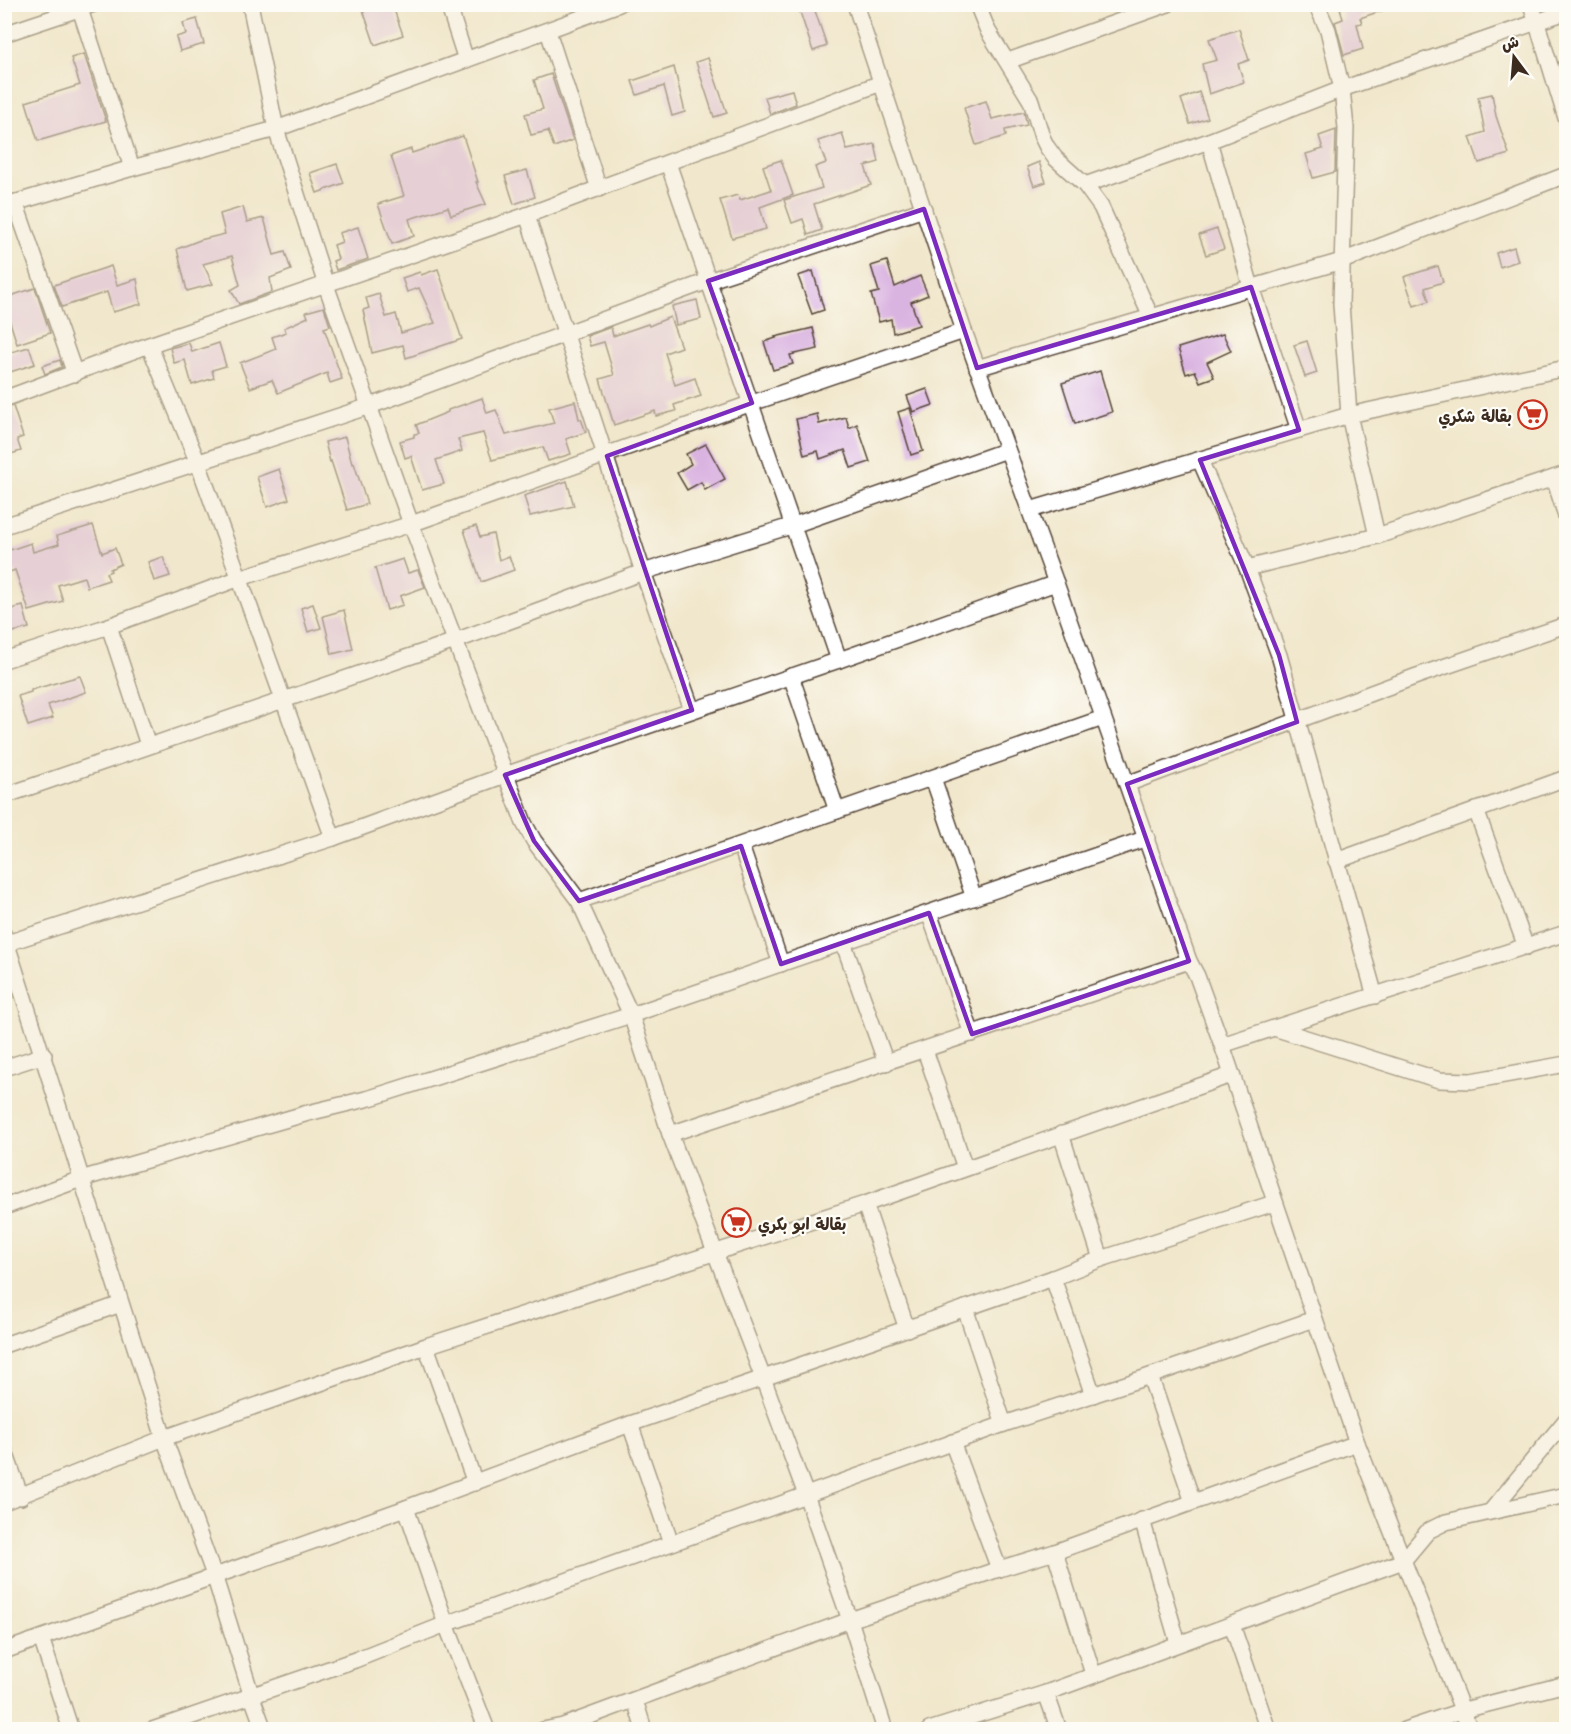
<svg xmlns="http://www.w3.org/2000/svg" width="1571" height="1734" font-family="Mali,'Playpen Sans Arabic',sans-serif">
  <rect width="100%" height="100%" fill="#fdfcf7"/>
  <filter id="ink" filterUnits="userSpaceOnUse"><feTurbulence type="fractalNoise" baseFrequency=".0167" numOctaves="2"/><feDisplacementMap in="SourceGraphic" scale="12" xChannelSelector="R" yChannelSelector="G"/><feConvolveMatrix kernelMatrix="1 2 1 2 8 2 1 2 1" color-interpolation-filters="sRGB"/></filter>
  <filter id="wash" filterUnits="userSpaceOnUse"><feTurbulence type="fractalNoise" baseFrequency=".008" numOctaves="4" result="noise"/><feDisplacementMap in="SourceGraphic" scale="24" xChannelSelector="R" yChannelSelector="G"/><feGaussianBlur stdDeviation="1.35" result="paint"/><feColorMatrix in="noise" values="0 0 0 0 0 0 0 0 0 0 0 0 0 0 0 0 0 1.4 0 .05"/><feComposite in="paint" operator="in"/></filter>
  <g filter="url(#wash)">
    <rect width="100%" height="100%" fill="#f1e7cc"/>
    <g id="blocks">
      <g fill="#dab4e1">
        <path d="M361 4H392L403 35 375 45Z"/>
        <path d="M1339 4H1393V7L1360 18 1362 23 1357 24 1363 49 1344 55 1335 22 1343 19Z"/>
        <path d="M813 5 827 46 813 51 799 9Z"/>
        <path d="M197 19 204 44 180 51 176 37 186 34 183 23Z"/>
        <path d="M1239 29 1249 60 1238 64 1244 82 1209 94 1202 64 1217 60 1209 39Z"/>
        <path d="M84 54 106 121 38 141 26 102 80 85 71 58Z"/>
        <path d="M708 58 727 113 714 117 696 62Z"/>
        <path d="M674 67 685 112 672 116 664 86 637 95 632 81Z"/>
        <path d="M551 74 573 140 554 147 548 131 531 135 525 114 543 109 534 80Z"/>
        <path d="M792 90 796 104 770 114 765 97Z"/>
        <path d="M1199 92 1208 118 1190 124 1181 99Z"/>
        <path d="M1492 94 1496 116 1509 154 1479 163 1470 137 1485 132 1478 97Z"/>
        <path d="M986 101 992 119 1024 112 1027 125 1005 130 1006 136 976 145 964 108Z"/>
        <path d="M1336 130 1335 172 1313 178 1306 154 1323 149 1319 136Z"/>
        <path d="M842 133 847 150 875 144 879 162 865 166 871 185 814 204 822 230 808 235 803 219 792 223 784 200 822 188 815 167 826 163 818 141Z"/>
        <path d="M463 136 478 182H476L486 204 451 215 448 207 409 219 414 236 392 244 378 204 404 196 391 156 411 149 412 153Z"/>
        <path d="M781 160 793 195 760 207 766 229 732 238 720 200 738 195 740 200 771 190 763 166Z"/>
        <path d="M1039 162 1046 182 1034 186 1027 167Z"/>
        <path d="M337 164 344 183 317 193 310 173Z"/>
        <path d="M527 170 535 197 514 204 505 176Z"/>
        <path d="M243 207 247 222 264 218 274 255 285 252 291 270 270 278 272 292 239 304 231 290 240 285 232 256 203 264 213 284 187 291 177 249 200 240 225 234 220 214Z"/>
        <path d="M358 227 368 259 336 270 333 261 338 259 334 245 342 242 339 233Z"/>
        <path d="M1217 229 1224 249 1206 255 1199 235Z"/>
        <path d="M1514 247 1518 261 1500 267 1496 253Z"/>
        <path d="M887 261 895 287 920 276 928 295 911 302 919 325 893 333 891 319 879 322 871 294 879 292 871 266Z"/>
        <path d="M111 266 117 285 137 279 141 304 113 312 107 292 62 307 54 285Z"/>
        <path d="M1438 266 1443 282 1425 288 1429 301 1414 306 1404 277Z"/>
        <path d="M438 269 462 339 406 358 403 345 372 353 363 310 369 308 366 298 379 294 386 317 396 314 401 333 435 323 419 288 407 292 402 278 420 272 421 275Z"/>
        <path d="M813 271 824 310 812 314 798 276Z"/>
        <path d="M35 288 50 333 17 344 4 303V298Z"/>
        <path d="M697 300 701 319 676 325 672 306Z"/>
        <path d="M324 307 330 326 324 328 342 379 330 383 327 373 278 393 272 380 250 388 240 363 276 349 272 337 286 332 284 328 308 317 306 312Z"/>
        <path d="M670 317 681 347 665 353 675 385 695 378 701 396 674 405 676 411 656 416 655 411 614 425 600 379 614 375 604 342 590 346 587 336 611 327 613 336 648 324 649 326Z"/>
        <path d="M813 328 818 349 790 355 793 364 773 370 764 342 776 338 775 337Z"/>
        <path d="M1223 334 1231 351 1207 362 1214 377 1200 382 1195 371 1186 374 1178 348Z"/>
        <path d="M1307 341 1317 373 1305 377 1294 345Z"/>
        <path d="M189 343 192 352 219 343 226 366 212 370 214 378 192 385 185 360 174 363 170 348Z"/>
        <path d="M29 347 35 364 4 374V354Z"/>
        <path d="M60 360 62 367 45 374 42 366Z"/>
        <path d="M1100 371 1112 412 1075 424 1062 383Z"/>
        <path d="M927 389 933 405 913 412 907 396Z"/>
        <path d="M482 398 487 413 496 410 506 435 554 423 549 408 575 401 579 419H581L586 432 566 439 571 454 548 461 543 447 492 460 483 433 458 439 462 451 436 460 444 484 422 490 411 456 405 458 400 441 414 437V434L419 433 416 425 448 412V410Z"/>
        <path d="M13 406 23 437 17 439 21 451 4 456V408Z"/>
        <path d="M910 408 923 451 911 455 898 412Z"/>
        <path d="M817 414 819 424 846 417 849 428 857 424 870 462 851 468 845 450 820 459 818 451 804 455 796 419Z"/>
        <path d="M345 437 352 464 354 463 367 504 347 510 331 461 330 462 325 442Z"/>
        <path d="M706 444 725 479 705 490 701 482 687 490 677 473 691 464 686 454Z"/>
        <path d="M279 469 289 499 267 507 257 477Z"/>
        <path d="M567 481 574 506 530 516 524 496Z"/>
        <path d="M93 525 102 553 115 548 121 564 110 569 111 571 106 573 109 580 87 587 84 577 58 585 63 601 29 611 15 570 4 574V552L31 543 33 552 59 544 57 536Z"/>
        <path d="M476 526 480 537 493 534 499 560 509 556 514 570 481 582 464 530Z"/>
        <path d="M163 557 170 576 154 581 148 562Z"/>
        <path d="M403 559 408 573 418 570 425 587 400 596 403 605 387 610 375 568Z"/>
        <path d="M313 604 321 628 308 632 301 608Z"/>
        <path d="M23 606 29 628 9 633 4 611Z"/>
        <path d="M344 610 353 649 332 654 323 616Z"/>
        <path d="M80 676 86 692 48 705 53 718 28 726 18 696 31 692V690Z"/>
      </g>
    </g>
  </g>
  <g filter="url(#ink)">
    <use href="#blocks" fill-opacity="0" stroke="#564638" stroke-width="1.5"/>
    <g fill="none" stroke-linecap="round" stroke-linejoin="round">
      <defs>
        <g id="street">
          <path d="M250 4 276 129 326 285 411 524 524 823 534 841 579 901 631 1015 670 1134 763 1378 806 1495 850 1620 885 1730"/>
          <path d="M448 4 466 60"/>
          <path d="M855 4 964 331 1056 583 1189 961 1197 976 1222 1045 1357 1443 1470 1730"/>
          <path d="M977 4 988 31 1031 101 1042 137 1047 147 1055 158 1085 185 1101 207 1151 317"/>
          <path d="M1316 4 1328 30 1342 89 1346 128 1341 304 1349 415 1377 536"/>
          <path d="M1531 4 1566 118"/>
          <path d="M80 9 132 168"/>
          <path d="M548 31 599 189"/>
          <path d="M4 34 94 4"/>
          <path d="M1008 61 1168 4"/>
          <path d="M1209 141 1251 287 1299 430"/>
          <path d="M668 163 839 660"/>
          <path d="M1085 185 1209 141 1342 89 1566 12"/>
          <path d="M15 202 75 374"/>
          <path d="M4 206 132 168 276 129 619 4"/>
          <path d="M527 215 643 572 692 710"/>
          <path d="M149 345 198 463 333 838"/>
          <path d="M977 368 1342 261 1566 175"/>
          <path d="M4 399 149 345 527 215 881 83"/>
          <path d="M1200 460 1247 568 1279 655 1375 996"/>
          <path d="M1554 478 1566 516"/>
          <path d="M1030 510 1349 415 1566 368"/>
          <path d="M4 526 370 406 708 281 924 209"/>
          <path d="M1247 568 1377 536 1566 474"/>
          <path d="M109 626 148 745"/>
          <path d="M4 660 109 626 240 578 411 524 752 403 964 331"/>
          <path d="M791 676 837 811"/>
          <path d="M933 778 974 898"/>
          <path d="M1127 784 1417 676 1566 625"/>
          <path d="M4 796 455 641 643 572 794 525 1007 450"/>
          <path d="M1476 810 1526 947"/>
          <path d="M741 846 781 964"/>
          <path d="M1336 861 1566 778"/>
          <path d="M579 901 1103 718"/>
          <path d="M929 913 972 1034"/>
          <path d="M4 935 164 1438 214 1575 252 1697 264 1730"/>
          <path d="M843 942 886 1063"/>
          <path d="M4 944 333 838 505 775 839 660 1056 583"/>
          <path d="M1274 1028 1439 1080 1471 1081 1566 1064"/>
          <path d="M1222 1045 1566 933"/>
          <path d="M925 1050 965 1168"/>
          <path d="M4 1068 44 1055"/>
          <path d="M670 1134 1189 961"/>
          <path d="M1061 1134 1101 1259"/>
          <path d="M865 1204 907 1329"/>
          <path d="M4 1207 81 1179 308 1113 370 1098 631 1015 1147 838"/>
          <path d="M1053 1278 1093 1395"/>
          <path d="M965 1308 1004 1424"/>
          <path d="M4 1345 121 1304"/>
          <path d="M426 1346 475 1483"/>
          <path d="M1150 1376 1193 1502"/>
          <path d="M630 1424 671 1543"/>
          <path d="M952 1442 999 1569"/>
          <path d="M4 1449 21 1497"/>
          <path d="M4 1502 164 1438 426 1346 865 1204 1231 1075"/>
          <path d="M406 1508 446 1624 487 1730"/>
          <path d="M1491 1511 1566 1420"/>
          <path d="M1142 1520 1178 1643"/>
          <path d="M1055 1552 1093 1674"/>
          <path d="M1232 1625 1268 1730"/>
          <path d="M41 1638 71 1730"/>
          <path d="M4 1651 406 1508 630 1424 1053 1278 1101 1259 1274 1203"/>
          <path d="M1046 1693 1059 1730"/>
          <path d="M635 1700 644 1730"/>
          <path d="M152 1730 355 1660 446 1624 1004 1424 1150 1376 1314 1319"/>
          <path d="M543 1730 563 1726 850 1620 999 1569 1055 1552 1357 1443"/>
          <path d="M929 1730 1046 1693 1403 1561 1428 1531 1446 1522 1566 1495"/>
          <path d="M1404 1730 1464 1710 1566 1684"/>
        </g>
      </defs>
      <use href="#street" stroke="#564638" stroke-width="18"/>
      <use href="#street" stroke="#fff" stroke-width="15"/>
    </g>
  </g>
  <path d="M0 0H1571V1734H0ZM924 209 977 368 1251 287 1299 430 1200 460 1279 655 1297 722 1127 784 1189 961 972 1034 929 913 781 964 741 846 579 901 534 841 505 775 692 710 607 456 752 403 708 281Z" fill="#f1e7cc" fill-opacity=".55" fill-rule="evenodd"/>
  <path fill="none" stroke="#7b2cbf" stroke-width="4.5" stroke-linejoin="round" d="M924 209 977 368 1251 287 1299 430 1200 460 1279 655 1297 722 1127 784 1189 961 972 1034 929 913 781 964 741 846 579 901 534 841 505 775 692 710 607 456 752 403 708 281Z"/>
  <defs>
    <symbol id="supermarket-ring" viewBox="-11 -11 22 22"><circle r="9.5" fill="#fdfcf7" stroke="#c8321e" stroke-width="1.5"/><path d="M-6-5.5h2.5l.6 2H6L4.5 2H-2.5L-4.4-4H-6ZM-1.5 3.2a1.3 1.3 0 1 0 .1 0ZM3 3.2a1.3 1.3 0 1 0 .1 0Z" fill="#c8321e"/></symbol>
  </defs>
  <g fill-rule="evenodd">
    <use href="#supermarket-ring" x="1516" y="398" width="33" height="33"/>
    <use href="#supermarket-ring" x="720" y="1206" width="33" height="33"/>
  </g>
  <g text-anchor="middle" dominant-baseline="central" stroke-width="4.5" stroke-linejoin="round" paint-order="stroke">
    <g font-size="16" font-weight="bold" fill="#3b2a1e" stroke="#fdfcf7" text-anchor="end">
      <text x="1512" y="415">بقالة شكري</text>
      <text x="758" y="1223" text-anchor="start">بقالة ابو بكري</text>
    </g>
  </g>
  <rect width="1571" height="1734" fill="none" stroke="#fdfcf7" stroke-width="24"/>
  <g transform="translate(1514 57) rotate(344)" stroke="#fdfcf7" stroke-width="4.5" paint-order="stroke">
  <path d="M0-4.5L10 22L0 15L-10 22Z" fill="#3b2a1e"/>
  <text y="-9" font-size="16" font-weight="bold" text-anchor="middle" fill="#3b2a1e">ش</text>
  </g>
</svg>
